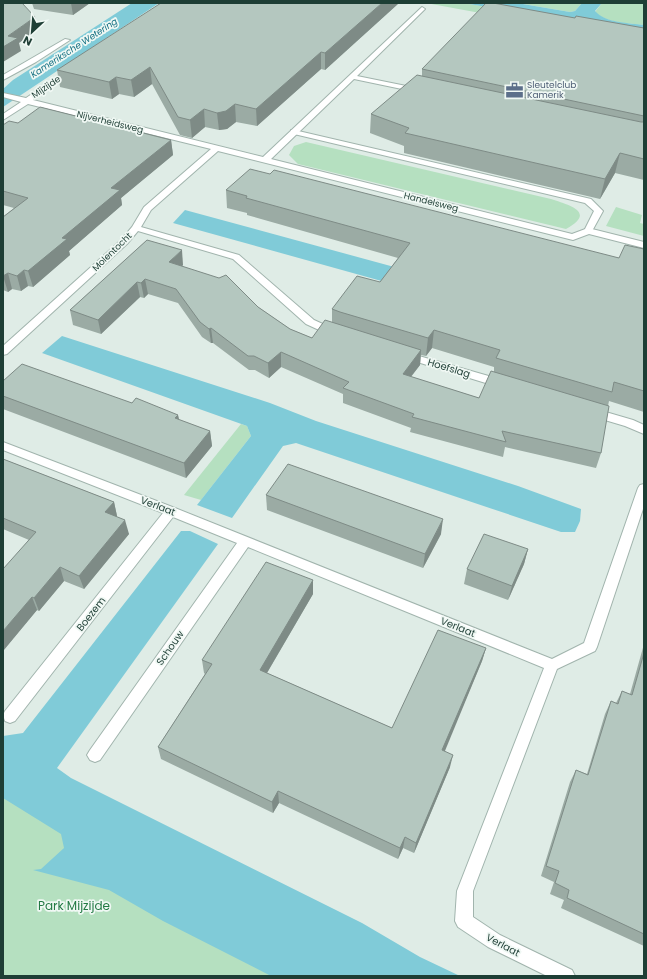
<svg xmlns="http://www.w3.org/2000/svg" width="647" height="979" font-family="Poppins,sans-serif">
  <rect width="100%" height="100%" fill="#dfece6"/>
  <g fill="#b5e0c0">
    <path d="M426 3H464L644 35V43Z"/>
    <path d="M517 3H582L575 11 570 12Z"/>
    <path d="M602 3H644V25C629 23 606 23 595 12Z"/>
    <path d="M306 142 551 199C569 205 597 212 566 229L298 164 289 155 294 146Z"/>
    <path d="M616 207 642 215 640 223 644 224V236L606 226Z"/>
    <path d="M241 424 247 426 251 436 201 500 184 495Z"/>
    <path d="M3 782 344 976H3Z"/>
  </g>
  <g fill="#80cbd8">
    <path d="M132 3H159L3 107V89L13 80Z"/>
    <path d="M464 3H517L570 12 575 11 582 3H602L595 11C605 23 630 23 644 25V35Z"/>
    <path d="M185 210 644 335V354L173 223Z"/>
    <path d="M62 336 270 403 316 421 518 486 581 509 580 521 575 532H561L296 443 283 446 232 518 197 505 251 436 247 426 42 353Z"/>
    <path d="M181 531H190L218 544 57 768 71 778 362 923 420 957 460 976H271L163 921 109 890 33 870 41 869 64 848 61 834 3 798V736L23 733Z"/>
  </g>
  <g fill="none" stroke-linecap="round" stroke-linejoin="round">
    <defs>
      <g id="service">
        <path d="M65 39 70 40 36 62 3 80V75Z"/>
        <path d="M291 130H294L591 199 603 211 591 233H585L584 231 594 211 585 203 294 134H291Z"/>
      </g>
      <g id="minor">
        <path d="M422 7 425 9 424 10 357 76 421 89V93L354 79 271 159 572 234 588 228 644 242V248L589 234 573 240 218 151 151 210 141 227 239 255 314 320 338 331 339 333 338 335H330L306 324 233 259 138 231 127 244 7 354 3 355V346L121 240 132 227 144 207 211 149 28 104 3 120V114L21 102 3 97V93L26 98 72 67 76 69 74 70 33 100 263 157Z"/>
        <path d="M405 352 506 381 507 384 506 387 502 388 401 357 400 355Z"/>
        <path d="M592 408 633 420 644 425V434L625 426 588 415 586 412 588 409Z"/>
        <path d="M3 442 175 508 552 659 584 643 638 488 640 485 644 484V506L597 647 595 651 557 669 473 891V917L500 935 572 970 575 976H547L488 947 458 927 455 921 457 891 544 668 248 547 100 760 95 762 90 760 87 755 90 750 237 543 173 517 15 721 10 723 5 721 3 715 5 711 163 513 3 450Z"/>
      </g>
    </defs>
    <use href="#service" stroke="#a1b4ad" stroke-width="2"/>
    <use href="#minor" stroke="#a1b4ad" stroke-width="2"/>
    <use href="#service" fill="#fff" fill-rule="evenodd"/>
    <use href="#minor" fill="#fff" fill-rule="evenodd"/>
  </g>
  <g fill="#9baba4" fill-rule="evenodd">
    <path d="M32 3H90L73 15 34 9Z"/>
    <path d="M399 3 325 70 321 69 257 126 236 122 227 129 219 130 205 127 192 138 180 135 152 84 134 97 119 94 112 99 60 87 57 70Z"/>
    <path d="M575 18 644 28V180L615 173 600 199 404 153V146L370 133 371 114 422 76V69Z"/>
    <path d="M18 123 171 140 173 155 121 198 122 205 69 251 70 255 33 287 28 286 21 291 12 289 8 292 3 290V217L14 208 3 205V125Z"/>
    <path d="M226 190 619 258 644 249V412L609 401 608 406 601 453 596 468 505 447 503 457 410 432 411 428 343 403V394L281 367 269 378 255 370H249L213 343H211L202 337 178 303 148 294 144 298 140 297 101 334 73 325 70 310 147 240 183 265 182 266 258 307 290 329 312 338 332 322V309L380 282 398 258 247 215V213L227 208ZM432 348 494 367V372L479 398 411 377 420 365 421 355 426 356Z"/>
    <path d="M3 381 132 403 178 415 179 420 210 431 212 446 186 478 3 409Z"/>
    <path d="M3 459 114 502 117 516V517L129 534 84 589 64 581 39 611 37 610 3 651 29 540 3 529Z"/>
    <path d="M266 495 441 534 423 568 267 510Z"/>
    <path d="M528 549 524 564 508 600 464 584 467 569Z"/>
    <path d="M313 580V594L267 673 392 728 486 648 482 661 444 751 450 767 414 853 403 848 398 859 279 803 273 813 161 759 158 747 205 674 204 673 202 660Z"/>
    <path d="M644 644V946L561 908 564 900 550 894 554 882 541 876 570 782 576 770 587 774 605 714 611 701 616 703 622 691 630 694Z"/>
  </g>
  <g fill="#7e8b86">
    <path d="M71 3H90L73 15Z"/>
    <path d="M382 3H399L325 70V53Z"/>
    <path d="M35 17 37 30 19 43 21 51 3 62V47L8 36Z"/>
    <path d="M321 52V69L257 126 256 109Z"/>
    <path d="M150 67 152 84 134 97 131 80Z"/>
    <path d="M116 77 119 94 112 99 109 82Z"/>
    <path d="M235 104 236 122 227 129 219 130 217 113Z"/>
    <path d="M204 109 205 127 192 138 190 120Z"/>
    <path d="M171 140 173 155 121 198 122 205 69 251 70 255 33 287 28 271 111 188Z"/>
    <path d="M620 153 615 173 600 199 605 179Z"/>
    <path d="M182 250 183 265 171 276 169 262Z"/>
    <path d="M24 270 28 286 21 291 17 276Z"/>
    <path d="M8 273 12 289 8 292 3 276Z"/>
    <path d="M145 279 148 294 144 298 141 283Z"/>
    <path d="M137 282 140 297 101 334 98 320Z"/>
    <path d="M211 328 213 343H211L209 329Z"/>
    <path d="M434 330 432 348 426 356 428 338Z"/>
    <path d="M421 350 420 365 401 389 403 374Z"/>
    <path d="M281 352V367L269 378 268 363Z"/>
    <path d="M178 415 181 430 175 418Z"/>
    <path d="M210 431 212 446 186 478 184 463Z"/>
    <path d="M114 502 117 516 109 526 105 512Z"/>
    <path d="M443 519 441 534 423 568 425 554Z"/>
    <path d="M125 520 129 534 84 589 79 576Z"/>
    <path d="M528 549 524 564 508 600 512 586Z"/>
    <path d="M60 567 64 581 39 611 34 598Z"/>
    <path d="M313 580V594L261 683 260 670Z"/>
    <path d="M32 597 37 610 3 651V631Z"/>
    <path d="M486 648 482 661 440 763 442 750Z"/>
    <path d="M453 755 450 767 414 853 416 843Z"/>
    <path d="M278 791 279 803 273 813 272 802Z"/>
    <path d="M405 837 403 848 398 859 400 848Z"/>
  </g>
  <g fill="#b4c7bf" stroke="#7e8b86">
    <path d="M3 3H22L35 17 8 36 18 38 3 47Z"/>
    <path d="M161 3H382L325 53 321 52 256 109 235 104 226 111 217 113 204 109 190 120 178 117 150 67 131 80 116 77 109 82 57 70Z"/>
    <path d="M486 3H493L575 18 576 16 644 28V116L422 69Z"/>
    <path d="M417 75 641 122H644V159L620 153 605 179 405 133 409 128 371 114Z"/>
    <path d="M40 107 171 140 111 188 120 190 62 238 67 239 28 271 24 270 17 276 8 273 3 276V217L28 198 3 191V125L9 121 18 123Z"/>
    <path d="M250 169 270 174 274 170 619 258 625 245 644 249V391L614 382 612 392 496 358 500 350 434 330 428 338 340 312 332 309 357 276 380 282 410 243 246 198 247 196 226 190Z"/>
    <path d="M147 240 182 250 169 262 219 278 226 275 258 307 290 329 312 338 325 320 421 350 403 374 479 398 491 371 609 406 601 453 502 431 506 442 412 417 414 414 343 388 349 382 281 352 268 363 254 356H248L211 328 209 329 200 322 176 289 145 279 141 283 137 282 98 320 70 310Z"/>
    <path d="M22 364 132 403 136 398 178 415 175 418 210 431 184 463 3 396V381Z"/>
    <path d="M3 459 114 502 105 512 125 520 79 576 60 567 34 598 32 597 3 631V569L36 532 3 518Z"/>
    <path d="M288 464 443 519 425 554 266 495Z"/>
    <path d="M484 534 528 549 512 586 467 569Z"/>
    <path d="M266 562 313 580 260 670 392 728 438 630 486 648 442 750 453 755 416 843 405 837 400 848 278 791 272 802 158 747 212 664 202 660Z"/>
    <path d="M644 653V934L567 898 569 890 555 883 559 871 546 866 576 770 588 775 611 701 618 704 622 691 632 695Z"/>
  </g>
  <defs>
    <symbol id="office-bare" viewBox="-9 -9 18 18"><path d="M-6-3h4V-5.5h4V-3h4V5H-6ZM-1-4.5V-3h2v-1.5ZM-6 0V1H6V0Z" fill="#5c6f8a" stroke="#f0f8f4" stroke-width="2.5" paint-order="stroke"/></symbol>
  </defs>
  <g fill-rule="evenodd">
    <use href="#office-bare" x="502" y="78" width="25" height="25"/>
  </g>
  <g text-anchor="middle" dominant-baseline="central" stroke-width="3.5" stroke-linejoin="round" paint-order="stroke">
    <g font-size="9" font-style="italic" fill="#116e81" stroke="#f0f8f4">
      <text transform="translate(74 48) rotate(-33)">Kameriksche Wetering</text>
    </g>
    <g font-size="9" fill="#4e5e75" stroke="#f0f8f4" text-anchor="start">
      <text x="527" y="85">Sleutelclub<tspan x="527" dy="10">Kamerik</tspan></text>
    </g>
    <g font-size="9" fill="#1e3e35" stroke="#f0f8f4">
      <text transform="translate(46 87) rotate(-34)">Mijzijde</text>
      <text transform="translate(110 122) rotate(14)">Nijverheidsweg</text>
      <text transform="translate(431 202) rotate(14)">Handelsweg</text>
      <text transform="translate(112 252) rotate(-44)">Molentocht</text>
    </g>
    <g font-size="10" fill="#1e3e35" stroke="#f0f8f4">
      <text transform="translate(449 368) rotate(17)">Hoefslag</text>
      <text transform="translate(158 506) rotate(21)">Verlaat</text>
      <text transform="translate(91 614) rotate(-52)">Boezem</text>
      <text transform="translate(458 627) rotate(22)">Verlaat</text>
      <text transform="translate(170 648) rotate(-55)">Schouw</text>
      <text transform="translate(503 945) rotate(28)">Verlaat</text>
    </g>
    <g font-size="12" fill="#237a44" stroke="#f0f8f4">
      <text x="74" y="905">Park Mijzijde</text>
    </g>
  </g>
  <rect width="647" height="979" fill="none" stroke="#1e3e35" stroke-width="8"/>
  <g transform="translate(32 32) rotate(206)" stroke="#f0f8f4" stroke-width="3" paint-order="stroke">
  <path d="M0-3L7 15L0 10L-7 15Z" fill="#1e3e35"/>
  <text y="-6" font-size="11" font-weight="bold" text-anchor="middle" fill="#1e3e35">N</text>
  </g>
</svg>
